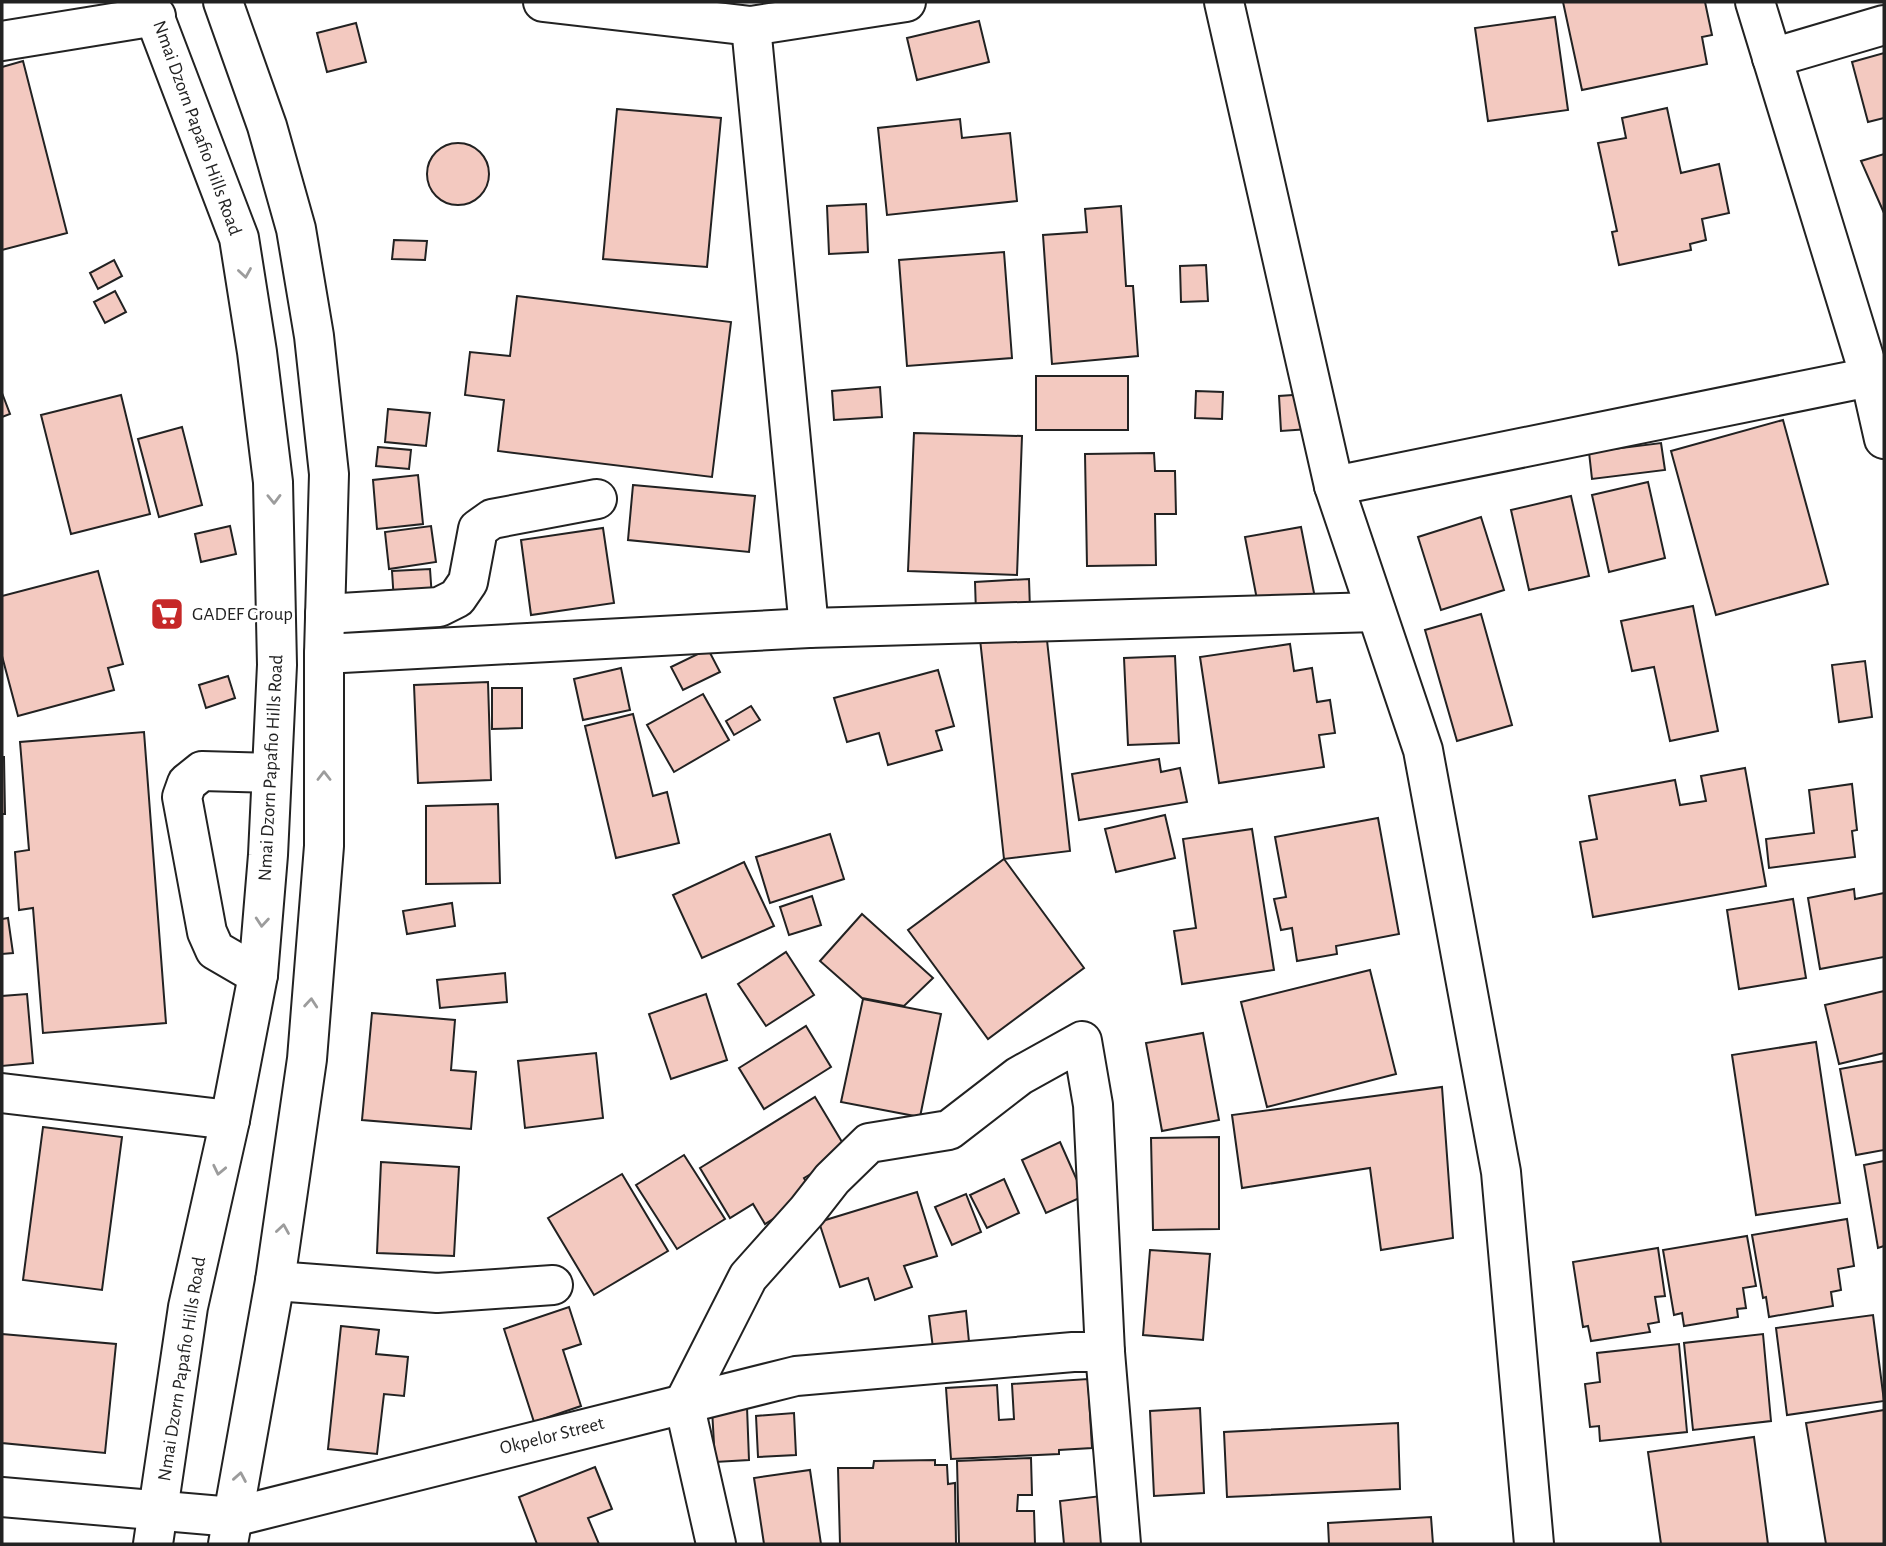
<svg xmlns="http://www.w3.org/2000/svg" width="1886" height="1546" font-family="'Alegreya Sans',sans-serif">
  <rect width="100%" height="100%" fill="#fff"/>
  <g fill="#f3c9c0" stroke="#222" stroke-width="2">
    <path d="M1563 2H1705L1712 35 1702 37 1707 64 1582 90Z"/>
    <path d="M1555 17 1568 110 1488 121 1475 28Z"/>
    <path d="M979 21 989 62 917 80 907 38Z"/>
    <path d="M356 23 366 62 327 72 317 33Z"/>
    <path d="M1884 53V118L1868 122 1852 62Z"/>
    <path d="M23 61 67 233 2 250V67Z"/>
    <path d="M1667 108 1681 173 1719 164 1729 213 1702 219 1706 240 1690 244 1691 250 1619 265 1612 232 1617 231 1598 143 1626 138 1622 118Z"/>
    <path d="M617 109 721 118 707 267 603 259Z"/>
    <path d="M960 119 962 138 1010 133 1017 201 887 215 878 128Z"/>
    <circle cx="458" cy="174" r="31"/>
    <path d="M1884 154V213L1861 161Z"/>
    <path d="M866 204 868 252 829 254 827 206Z"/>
    <path d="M1121 206 1126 286H1133L1138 356 1052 364 1043 235 1087 232 1085 209Z"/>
    <path d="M394 240 427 241 425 260 392 259Z"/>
    <path d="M1004 252 1012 358 907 366 899 260Z"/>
    <path d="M114 260 122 276 98 289 90 273Z"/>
    <path d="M1206 265 1208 301 1181 302 1180 266Z"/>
    <path d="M115 291 126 312 105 323 94 302Z"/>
    <path d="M517 296 731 322 712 477 498 451 504 400 465 395 470 352 510 356Z"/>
    <rect x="1036" y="376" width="92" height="54"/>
    <path d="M880 387 882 417 834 420 832 391Z"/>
    <path d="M1196 391 1223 392 1222 419 1195 418Z"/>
    <path d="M2 393 10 414 2 417Z"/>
    <path d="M1307 394 1309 429 1281 431 1279 396Z"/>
    <path d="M121 395 150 514 71 534 41 415Z"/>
    <path d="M388 409 430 413 426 446 385 442Z"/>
    <path d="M1783 420 1828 584 1716 615 1671 451Z"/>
    <path d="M182 427 202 505 159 517 138 439Z"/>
    <path d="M914 433 1022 436 1017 575 908 571Z"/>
    <path d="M1661 443 1665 470 1592 479 1589 452Z"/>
    <path d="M378 447 411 450 409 469 376 466Z"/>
    <path d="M1154 453 1155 471H1175L1176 514H1155L1156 565 1087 566 1085 454Z"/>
    <path d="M418 475 423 524 377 529 373 480Z"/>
    <path d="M1648 482 1665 558 1609 572 1592 495Z"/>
    <path d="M633 485 755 496 749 552 628 540Z"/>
    <path d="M1571 496 1589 576 1529 590 1511 510Z"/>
    <path d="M1481 517 1504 590 1441 610 1418 537Z"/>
    <path d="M230 526 236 554 201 562 195 534Z"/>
    <path d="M431 526 436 562 389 569 385 532Z"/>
    <path d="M1301 527 1315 598 1259 610 1245 537Z"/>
    <path d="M603 528 614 603 531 615 521 540Z"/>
    <path d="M430 569 432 598 394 602 392 571Z"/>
    <path d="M98 571 123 664 108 668 114 690 18 716 2 656V596Z"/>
    <path d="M1029 579 1030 610 976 613 975 582Z"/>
    <path d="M1693 606 1718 731 1670 741 1654 667 1632 671 1621 621Z"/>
    <path d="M1481 614 1512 725 1457 741 1425 630Z"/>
    <path d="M1046 631 1070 851 1004 859 980 639Z"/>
    <path d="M1290 644 1294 671 1312 668 1317 702 1330 700 1335 733 1319 735 1324 767 1219 783 1200 657Z"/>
    <path d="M708 649 720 672 683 690 671 667Z"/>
    <path d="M1175 656 1179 743 1128 745 1124 658Z"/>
    <path d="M1865 661 1872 717 1839 722 1832 665Z"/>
    <path d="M621 668 630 710 583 720 574 679Z"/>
    <path d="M938 670 954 726 936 731 942 750 888 765 879 733 847 742 834 698Z"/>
    <path d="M228 676 235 698 206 708 199 685Z"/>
    <path d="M488 682 491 780 418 783 414 685Z"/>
    <path d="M492 688H522V728L492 729Z"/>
    <path d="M703 694 729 740 674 772 647 725Z"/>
    <path d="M751 706 760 720 734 735 726 721Z"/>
    <path d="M633 714 653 796 667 792 679 843 616 858 585 726Z"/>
    <path d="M144 732 166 1023 43 1033 33 908 19 910 15 852 29 850 20 742Z"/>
    <path d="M2 757H4L5 814H2Z"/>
    <path d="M1159 759 1161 772 1180 768 1187 802 1079 820 1072 774Z"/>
    <path d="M1745 768 1766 886 1593 917 1580 842 1597 839 1589 796 1675 780 1680 805 1706 801 1701 776Z"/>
    <path d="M1852 784 1857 830 1852 831 1855 857 1769 868 1766 839 1814 833 1809 790Z"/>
    <path d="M498 804 500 883 426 884V806Z"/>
    <path d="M1165 815 1175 858 1116 872 1105 829Z"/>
    <path d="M1378 818 1399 934 1336 946 1337 954 1297 961 1292 928 1281 930 1274 899 1286 897 1275 837Z"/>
    <path d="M1252 829 1274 970 1182 984 1174 931 1196 928 1183 839Z"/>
    <path d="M830 834 844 879 770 903 756 857Z"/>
    <path d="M1004 859 1084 968 988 1039 908 930Z"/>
    <path d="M744 862 774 926 702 958 673 895Z"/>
    <path d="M1854 889 1855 899 1884 893V957L1820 969 1808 898Z"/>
    <path d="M812 896 821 925 789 935 780 907Z"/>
    <path d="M1793 899 1806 978 1739 989 1727 910Z"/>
    <path d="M452 903 455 926 407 934 403 911Z"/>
    <path d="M862 914 933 978 904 1006 862 998 820 961Z"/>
    <path d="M8 918 13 953 2 954V919Z"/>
    <path d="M786 952 814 995 766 1026 738 984Z"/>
    <path d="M1370 970 1396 1074 1267 1107 1241 1002Z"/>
    <path d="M505 973 507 1002 440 1008 437 980Z"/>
    <path d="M1884 991V1053L1839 1064 1825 1005Z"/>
    <path d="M27 994 33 1063 2 1066V996Z"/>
    <path d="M706 994 727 1060 671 1079 649 1014Z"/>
    <path d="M863 999 941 1014 920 1117 841 1102Z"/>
    <path d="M372 1013 455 1020 451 1070 476 1072 471 1129 362 1120Z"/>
    <path d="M806 1026 831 1067 764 1109 739 1068Z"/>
    <path d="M1203 1033 1219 1120 1162 1131 1146 1043Z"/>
    <path d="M1816 1042 1840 1203 1756 1215 1732 1055Z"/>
    <path d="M596 1053 603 1118 525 1128 518 1061Z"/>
    <path d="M1884 1061V1150L1856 1155 1840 1069Z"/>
    <path d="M1442 1087 1453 1238 1381 1250 1370 1168 1242 1188 1232 1115Z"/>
    <path d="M815 1097 848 1152 804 1178 813 1194 765 1224 753 1204 730 1218 700 1168Z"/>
    <path d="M43 1127 122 1137 102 1290 23 1280Z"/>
    <path d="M1219 1137V1229L1153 1230 1151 1138Z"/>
    <path d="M1060 1142 1084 1196 1046 1213 1022 1160Z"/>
    <path d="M684 1155 725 1219 677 1249 636 1185Z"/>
    <path d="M1884 1161V1246L1878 1248 1864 1165Z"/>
    <path d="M381 1162 459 1167 454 1256 377 1253Z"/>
    <path d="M622 1174 668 1251 594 1295 548 1218Z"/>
    <path d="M1004 1179 1019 1213 987 1228 970 1195Z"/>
    <path d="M917 1192 937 1256 904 1266 912 1287 875 1300 868 1278 840 1287 819 1222Z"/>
    <path d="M966 1194 981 1232 952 1245 935 1207Z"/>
    <path d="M1847 1219 1854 1266 1838 1269 1841 1290 1831 1292 1833 1306 1769 1317 1766 1297 1763 1298 1752 1235Z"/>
    <path d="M1747 1236 1756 1286 1743 1288 1746 1308 1737 1309 1738 1317 1684 1326 1682 1313 1674 1315 1663 1250Z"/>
    <path d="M1658 1248 1665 1296 1655 1297 1659 1322 1648 1324 1650 1332 1591 1341 1588 1326 1583 1327 1573 1262Z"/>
    <path d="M1150 1250 1210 1254 1203 1340 1143 1335Z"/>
    <path d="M569 1307 581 1344 563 1350 581 1406 534 1422 504 1329Z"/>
    <path d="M966 1311 970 1352 934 1356 929 1316Z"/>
    <path d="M1873 1315 1884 1401 1787 1415 1776 1328Z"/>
    <path d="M341 1326 379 1330 376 1354 408 1357 404 1396 384 1394 377 1454 328 1449Z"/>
    <path d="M2 1334 116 1344 105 1453 2 1443Z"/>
    <path d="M1763 1334 1771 1421 1693 1430 1684 1343Z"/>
    <path d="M1679 1344 1687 1432 1600 1441 1599 1426 1590 1427 1585 1384 1600 1382 1597 1353Z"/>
    <path d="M1088 1379 1092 1448 1059 1450V1454L951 1459 946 1388 997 1385 999 1420 1014 1419 1012 1384Z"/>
    <path d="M747 1407 749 1460 715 1462 712 1409Z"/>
    <path d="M1200 1408 1204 1493 1154 1496 1150 1411Z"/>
    <path d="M1884 1410V1544H1826L1806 1423Z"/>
    <path d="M794 1413 796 1455 758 1457 756 1416Z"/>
    <path d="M1398 1423 1400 1489 1227 1497 1224 1432Z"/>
    <path d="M1754 1437 1768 1544H1661L1648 1452Z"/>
    <path d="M1031 1458 1032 1495H1018L1017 1511H1034L1035 1544H959L957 1461Z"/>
    <path d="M935 1460V1465H947L948 1484 955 1483 956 1544H840L838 1468H873L874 1461Z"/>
    <path d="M595 1467 612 1509 588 1518 599 1544H537L519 1497Z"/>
    <path d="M810 1470 821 1544H764L754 1478Z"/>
    <path d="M1101 1496 1107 1544H1064L1060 1501Z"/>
    <path d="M1431 1517 1433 1544H1329L1328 1523Z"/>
  </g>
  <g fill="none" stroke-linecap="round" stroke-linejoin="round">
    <defs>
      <g id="minor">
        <path d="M149 2 239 238 257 352 273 482 277 665 268 855 258 975 230 1120 188 1307 153 1544"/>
        <path d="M223 2 267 126 296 229 314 336 329 474 324 654V846L307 1059 275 1281 228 1544"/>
        <path d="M543 2 751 26 906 2"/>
        <path d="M1224 2 1334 486 1423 750 1501 1172 1534 1544"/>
        <path d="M751 26 809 628"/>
        <path d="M2 41 156 16"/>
        <path d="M1772 58 1884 25"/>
        <path d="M1870 377 1884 439"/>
        <path d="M1334 486 1870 377 1755 2"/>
        <path d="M325 614 439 607 457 598 468 582 478 529 492 519 597 499"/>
        <path d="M324 654 809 628 1376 612"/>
        <path d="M258 975 215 950 207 932 182 797 187 783 202 771 271 773"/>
        <path d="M2 1093 230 1120"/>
        <path d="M275 1281 437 1293 553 1285"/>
        <path d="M2 1497 233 1517 796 1376 1073 1352H1105"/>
        <path d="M716 1544 684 1403 748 1277 807 1211 832 1179 869 1143 949 1130 1019 1076 1082 1041 1093 1105 1105 1352 1121 1544"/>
      </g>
    </defs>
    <use href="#minor" stroke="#222" stroke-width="42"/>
    <use href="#minor" stroke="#fff" stroke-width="38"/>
  </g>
  <defs><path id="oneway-chevron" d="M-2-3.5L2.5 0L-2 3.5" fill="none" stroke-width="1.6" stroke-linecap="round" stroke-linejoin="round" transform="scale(1.75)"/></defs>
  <g stroke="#9c9c9c">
    <use href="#oneway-chevron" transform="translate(245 273) rotate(81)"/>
    <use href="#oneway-chevron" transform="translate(274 499) rotate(89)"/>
    <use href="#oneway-chevron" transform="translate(324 776) rotate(-90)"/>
    <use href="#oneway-chevron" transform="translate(262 922) rotate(95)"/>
    <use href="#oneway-chevron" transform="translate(311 1003) rotate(-85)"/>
    <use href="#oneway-chevron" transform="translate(219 1170) rotate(102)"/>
    <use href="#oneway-chevron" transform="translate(283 1229) rotate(-81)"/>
    <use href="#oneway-chevron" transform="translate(240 1477) rotate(-80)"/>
  </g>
  <defs>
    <symbol id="supermarket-square" viewBox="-11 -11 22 22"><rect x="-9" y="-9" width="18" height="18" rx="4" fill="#c62828" stroke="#fff"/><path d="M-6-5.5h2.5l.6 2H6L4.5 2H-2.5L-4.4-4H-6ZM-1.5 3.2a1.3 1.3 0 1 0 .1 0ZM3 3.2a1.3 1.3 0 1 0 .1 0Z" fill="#fff"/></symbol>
  </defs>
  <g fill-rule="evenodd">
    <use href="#supermarket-square" x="148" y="595" width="38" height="38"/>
  </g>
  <g text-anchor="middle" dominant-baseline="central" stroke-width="5" stroke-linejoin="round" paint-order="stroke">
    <g font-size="19" fill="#222" stroke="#fff">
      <text transform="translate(197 128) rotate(70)">Nmai Dzorn Papafio Hills Road</text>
      <text transform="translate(271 768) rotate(-87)">Nmai Dzorn Papafio Hills Road</text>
      <text transform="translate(182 1369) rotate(-81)">Nmai Dzorn Papafio Hills Road</text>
      <text transform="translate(552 1436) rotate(-14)">Okpelor Street</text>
    </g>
    <g font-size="19" fill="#222" stroke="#fff" text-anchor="start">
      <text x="192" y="614">GADEF Group</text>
    </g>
  </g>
  <rect width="1886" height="1546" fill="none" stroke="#222222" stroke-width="7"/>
</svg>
